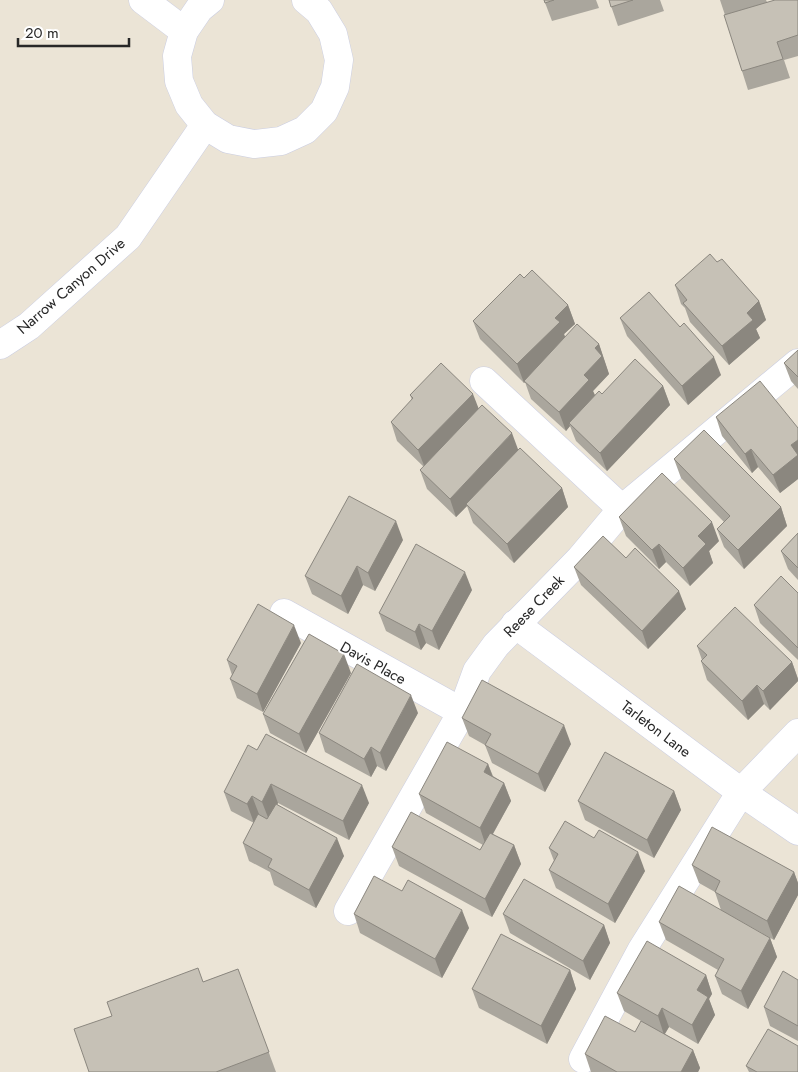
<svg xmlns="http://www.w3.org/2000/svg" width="798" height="1072" font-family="Jost,sans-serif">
  <rect width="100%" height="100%" fill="#ebe4d6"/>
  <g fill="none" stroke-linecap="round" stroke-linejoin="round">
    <defs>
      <g id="street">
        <path d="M143 0 184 31"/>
        <path d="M484 381 622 509"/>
        <path d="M284 613 462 712"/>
        <path d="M515 624 741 792 798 831"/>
        <path d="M348 911 462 712 477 671 496 645 580 559 622 509 798 363"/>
        <path d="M583 1059 641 951 741 792 798 733"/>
      </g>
      <g id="secondary">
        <path d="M210 0 199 9 184 31 177 56 179 81 189 105 205 125 228 139 254 144 281 141 305 130 324 111 335 87 339 60 333 34 319 11 306 0"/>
        <path d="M0 345 29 326 128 237 205 125"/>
      </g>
    </defs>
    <use href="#street" stroke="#cbcee2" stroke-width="29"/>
    <use href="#secondary" stroke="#cbcee2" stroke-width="29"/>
    <use href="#street" stroke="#fff" stroke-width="28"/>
    <use href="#secondary" stroke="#fff" stroke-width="28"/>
  </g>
  <g fill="#aaa69d">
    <path d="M544 0H596L599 8 552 21Z"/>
    <path d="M609 0H660L664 11 618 26Z"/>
    <path d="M720 0H766L767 2 798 0V56L784 60 790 78 748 90 742 71 725 15Z"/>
    <path d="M717 262 759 301 766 320 756 329 760 338 729 365 690 322 685 308 681 304 675 285Z"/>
    <path d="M524 278 568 305 575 324 564 334 565 337 599 344 609 374 593 391 595 395 663 386 670 405 607 471 576 441 570 426 566 431 531 399 525 382 524 383 480 339 473 321Z"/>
    <path d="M620 318 721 375 688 405 627 336Z"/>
    <path d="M798 350V389L791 381 784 363Z"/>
    <path d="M410 395 479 409 518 450 562 488 568 507 514 563 473 523 467 506 456 517 427 489 420 470 424 467 397 441 391 422 412 400Z"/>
    <path d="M716 417 798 428V479L780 493 758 467 752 473 722 436Z"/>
    <path d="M674 459 781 507 787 526 744 569 724 547 717 529 724 522 681 478Z"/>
    <path d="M619 517 719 541 709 551 713 563 690 586 666 562 659 569 626 536Z"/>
    <path d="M798 533V580L788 569 781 551Z"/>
    <path d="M403 540 375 591 363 585 348 614 312 594 305 576Z"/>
    <path d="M626 558 686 609 648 649 581 585 574 567Z"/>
    <path d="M472 590 439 650 426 643 421 650 386 631 379 613Z"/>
    <path d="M798 593V660L760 623 754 605Z"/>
    <path d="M301 643 263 712 237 698 230 679 232 675 227 660Z"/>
    <path d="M697 646 792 662 798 679V681L770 710 764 704 748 720 707 680 701 661 702 660Z"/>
    <path d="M351 673 306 753 270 733 263 714Z"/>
    <path d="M418 713 386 771 377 766 371 777 325 752 319 733Z"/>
    <path d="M462 718 571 744 545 792 492 763 485 745 469 736Z"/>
    <path d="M257 750 369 803 349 840 278 803 277 804 344 856 316 908 274 885 270 872 249 861 243 843 254 823 231 811 224 792Z"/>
    <path d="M488 764 493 776 504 783 511 801 493 834 514 845 521 864 492 917 399 866 392 847 480 850 483 845 426 813 419 794Z"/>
    <path d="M674 791 681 810 654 858 585 820 578 801Z"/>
    <path d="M594 838 645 871 615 923 556 888 549 870 554 861 549 848Z"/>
    <path d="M692 865 794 872 798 883V895L774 940 721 910 770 938 777 957 748 1009 722 994 715 976 718 970 666 940 659 922 721 910 715 892 699 883Z"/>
    <path d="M402 891 469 928 442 978 360 933 354 914Z"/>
    <path d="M503 914 604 925 610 943 590 980 510 933Z"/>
    <path d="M238 969 276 1072H89L203 982Z"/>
    <path d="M570 970 576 989 547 1044 479 1008 472 989Z"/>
    <path d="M706 975 712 994 709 999 715 1015 698 1044 669 1027 665 1034 693 1050 700 1068 698 1072H591L585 1054 635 1032 641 1021 624 1011 617 993Z"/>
    <path d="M798 980V1041L770 1026 764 1007Z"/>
    <path d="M746 1066 798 1072H749Z"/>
  </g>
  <g fill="#8b877f">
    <path d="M759 301 766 320 756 329 760 338 729 365 722 346 747 313Z"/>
    <path d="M568 305 575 324 564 334 566 340 524 383 517 364 555 318Z"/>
    <path d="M599 344 609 374 593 391 596 398 569 423 570 426 566 431 559 412 595 348Z"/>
    <path d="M714 357 721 375 688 405 682 386Z"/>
    <path d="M663 386 670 405 607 471 600 453Z"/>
    <path d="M473 394 480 412 425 468 418 450Z"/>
    <path d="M512 433 519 452 466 504 467 506 456 517 450 499Z"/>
    <path d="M798 440V479L780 493 773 475 791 445Z"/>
    <path d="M751 449 758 467 752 473 745 454Z"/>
    <path d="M562 488 568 507 514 563 507 544Z"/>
    <path d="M781 507 787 526 744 569 738 550Z"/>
    <path d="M396 521 403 540 375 591 368 573Z"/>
    <path d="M712 522 719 541 709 551 713 563 690 586 683 568 698 536Z"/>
    <path d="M659 544 666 562 659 569 652 550Z"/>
    <path d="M357 566 363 585 348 614 341 596Z"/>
    <path d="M465 572 472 590 439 650 432 631Z"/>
    <path d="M679 591 686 609 648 649 642 631Z"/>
    <path d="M419 624 426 643 421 650 415 632Z"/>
    <path d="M294 625 301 643 263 712 257 694Z"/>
    <path d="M344 654 351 673 306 753 299 734Z"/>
    <path d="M792 662 798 679V681L770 710 763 691Z"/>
    <path d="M757 685 764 704 748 720 742 701Z"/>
    <path d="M411 695 418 713 386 771 380 753Z"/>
    <path d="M564 725 571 744 545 792 538 774Z"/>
    <path d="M371 747 377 766 371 777 364 759Z"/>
    <path d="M488 764 495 783 484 772Z"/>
    <path d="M504 783 511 801 486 846 480 828Z"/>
    <path d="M271 784 278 803 269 820 262 802Z"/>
    <path d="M362 785 369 803 349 840 343 821Z"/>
    <path d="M674 791 681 810 654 858 647 840Z"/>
    <path d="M252 796 259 814 254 823 247 804Z"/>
    <path d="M337 838 344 856 316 908 309 890Z"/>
    <path d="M514 845 521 864 492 917 485 899Z"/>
    <path d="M638 852 645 871 615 923 608 904Z"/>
    <path d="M794 872 798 883V895L774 940 767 921Z"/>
    <path d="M462 910 469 928 442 978 435 959Z"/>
    <path d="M604 925 610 943 590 980 583 961Z"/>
    <path d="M770 938 777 957 748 1009 741 991Z"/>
    <path d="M570 970 576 989 547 1044 541 1026Z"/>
    <path d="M706 975 712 994 709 999 715 1015 698 1044 692 1025 697 990Z"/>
    <path d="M662 1008 669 1027 664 1035 658 1016Z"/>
    <path d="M693 1050 700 1068 698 1072H681Z"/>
  </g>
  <g fill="#c6c1b6" stroke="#8b877f">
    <path d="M544 0H554L545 3Z"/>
    <path d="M609 0H633L611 7Z"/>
    <path d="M775 0H798V35L777 42 783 59 742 71 724 15Z"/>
    <path d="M710 254 717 262 722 259 759 301 747 313 753 320 722 346 683 303 687 300 675 285Z"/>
    <path d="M532 270 568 305 555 318 560 322 517 364 473 321 520 274 524 278Z"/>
    <path d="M649 292 680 327 684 323 714 357 682 386 620 318Z"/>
    <path d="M577 324 599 344 595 348 602 356 584 375 589 380 559 412 524 381Z"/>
    <path d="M798 350V377L784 363Z"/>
    <path d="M635 359 663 386 600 453 569 423 599 391 602 394Z"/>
    <path d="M441 363 473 394 418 450 391 422 413 398 410 395Z"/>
    <path d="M760 381 798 428V440L791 445 798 455 773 475 751 449 745 454 716 417Z"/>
    <path d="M482 405 512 433 450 499 420 470Z"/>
    <path d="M704 430 781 507 738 550 717 529 730 516 674 459Z"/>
    <path d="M520 448 562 488 507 544 466 504Z"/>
    <path d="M662 473 712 522 698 536 706 544 683 568 659 544 652 550 619 517Z"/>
    <path d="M349 496 396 521 368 573 357 566 341 596 305 576Z"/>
    <path d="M798 533V568L781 551Z"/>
    <path d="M603 536 626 558 635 548 679 591 642 631 574 567Z"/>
    <path d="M416 544 465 572 432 631 419 624 415 632 379 613Z"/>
    <path d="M781 576 798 593V648L754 605Z"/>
    <path d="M258 604 294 625 257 694 230 679 237 666 227 660Z"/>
    <path d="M735 607 792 662 763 691 757 685 742 701 701 661 707 655 697 646Z"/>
    <path d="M309 634 344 654 299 734 263 714Z"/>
    <path d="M357 664 411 695 380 753 371 747 364 759 319 733Z"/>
    <path d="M482 680 564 725 538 774 485 745 491 734 462 718Z"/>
    <path d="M266 734 362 785 343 821 271 784 262 802 252 796 247 804 224 792 248 745 257 750Z"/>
    <path d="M447 742 488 764 484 772 504 783 480 828 419 794Z"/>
    <path d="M605 752 674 791 647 840 578 801Z"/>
    <path d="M276 804 337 838 309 890 268 867 272 859 243 843 258 814 267 819Z"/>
    <path d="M411 812 480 850 490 833 514 845 485 899 392 847Z"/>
    <path d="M565 821 594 838 599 830 638 852 608 904 549 870 558 854 549 848Z"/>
    <path d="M712 827 794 872 767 921 715 892 720 881 692 865Z"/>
    <path d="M374 876 402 891 408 880 462 910 435 959 354 914Z"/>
    <path d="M524 879 604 925 583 961 503 914Z"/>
    <path d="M679 886 770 938 741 991 715 976 724 959 659 922Z"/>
    <path d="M501 934 570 970 541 1026 472 989Z"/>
    <path d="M647 941 706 975 697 990 708 997 692 1025 662 1008 658 1016 617 993Z"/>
    <path d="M198 968 203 982 238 969 269 1052 216 1072H89L74 1029 112 1016 107 1002Z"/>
    <path d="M783 971 798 980V1026L764 1007Z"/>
    <path d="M605 1016 635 1032 641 1021 693 1050 681 1072H617L585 1054Z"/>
    <path d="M768 1029 798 1046V1072H757L746 1066Z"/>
  </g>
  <g text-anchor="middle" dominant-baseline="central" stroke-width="4" stroke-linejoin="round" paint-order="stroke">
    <g font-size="15" fill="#272727" stroke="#fff">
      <text transform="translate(71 286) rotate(-41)">Narrow Canyon Drive</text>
      <text transform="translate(534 606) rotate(-46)">Reese Creek</text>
      <text transform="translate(373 663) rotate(29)">Davis Place</text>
      <text transform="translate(656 729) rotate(37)">Tarleton Lane</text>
    </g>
  </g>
  <path d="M18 38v8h111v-8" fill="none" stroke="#272727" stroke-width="2.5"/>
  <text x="25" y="38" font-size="15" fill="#272727" stroke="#ffffff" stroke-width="4" paint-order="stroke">20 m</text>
</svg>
